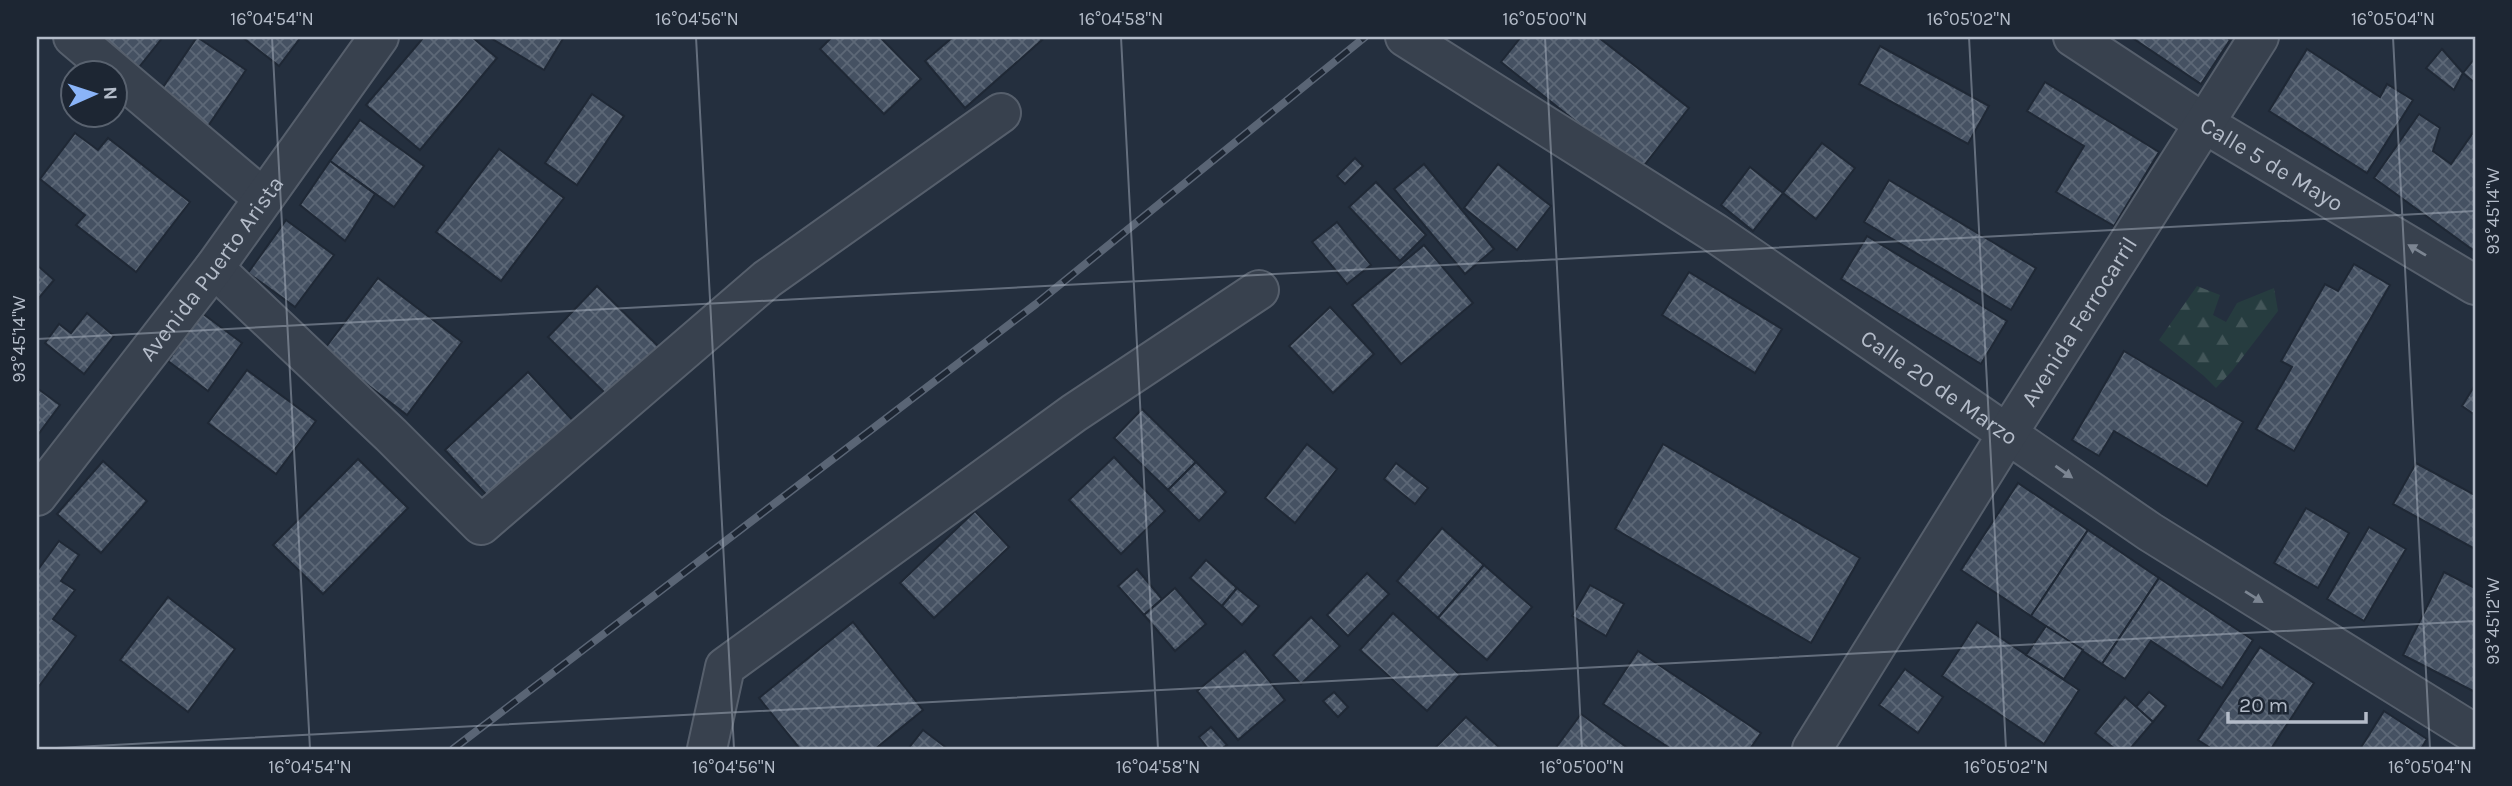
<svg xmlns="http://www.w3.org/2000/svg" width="2512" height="786" font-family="Karla,sans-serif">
  <defs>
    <pattern id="forest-firs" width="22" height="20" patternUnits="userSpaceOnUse" patternTransform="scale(1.75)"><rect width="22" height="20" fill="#263c3f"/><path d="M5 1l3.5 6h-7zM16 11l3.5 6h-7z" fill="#435659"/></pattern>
    <pattern id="building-cross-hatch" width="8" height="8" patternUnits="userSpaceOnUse" patternTransform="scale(1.75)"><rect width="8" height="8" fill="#455162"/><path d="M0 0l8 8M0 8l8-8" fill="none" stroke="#5d6877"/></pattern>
  </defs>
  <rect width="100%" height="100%" fill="#242f3e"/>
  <path fill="url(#forest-firs)" d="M2197 286 2220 295 2213 315 2226 322 2237 303 2274 288 2278 311 2232 371 2216 388 2204 376 2159 340Z"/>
  <g fill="url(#building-cross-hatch)" stroke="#1f2835" stroke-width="2">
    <path d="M86 37H163L132 76Z"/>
    <path d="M197 37 246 70 202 135 153 102Z"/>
    <path d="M242 37H301L279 66Z"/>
    <path d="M424 37H472L497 58 420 150 366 105Z"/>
    <path d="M489 37H564L544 70Z"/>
    <path d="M832 37H880L921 79 884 114 820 49Z"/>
    <path d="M953 37H1039L1042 40 965 108 925 61Z"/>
    <path d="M1521 37H1598L1689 108 1639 172 1501 62Z"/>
    <path d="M2131 37H2226L2230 40 2201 84Z"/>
    <path d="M1880 46 1989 106 1968 144 1859 84Z"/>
    <path d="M2307 49 2380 97 2387 84 2413 100 2367 173 2269 111Z"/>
    <path d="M2442 49 2463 73 2454 90 2426 68Z"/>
    <path d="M2475 58V83L2463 73Z"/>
    <path d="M2045 82 2159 152 2114 226 2056 192 2084 146 2027 111Z"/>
    <path d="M592 94 624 116 577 185 545 163Z"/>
    <path d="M2419 114 2440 128 2433 151 2451 164 2475 130V247L2473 250 2374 178Z"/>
    <path d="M360 120 424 166 394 207 330 161Z"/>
    <path d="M75 133 98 150 108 138 190 202 136 272 76 225 85 215 40 179Z"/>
    <path d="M1822 143 1855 168 1816 219 1783 193Z"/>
    <path d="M499 149 564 198 501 281 436 232Z"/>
    <path d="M1355 158 1363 166 1345 184 1337 176Z"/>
    <path d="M330 161 375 194 345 241 300 205Z"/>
    <path d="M1424 164 1494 249 1465 274 1394 189Z"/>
    <path d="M1498 164 1551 206 1517 250 1464 208Z"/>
    <path d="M1750 167 1783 193 1753 231 1721 205Z"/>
    <path d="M1889 180 2036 268 2011 310 1864 222Z"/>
    <path d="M1376 182 1426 235 1400 261 1349 207Z"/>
    <path d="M286 220 334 255 295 307 248 273Z"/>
    <path d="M1337 222 1371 265 1347 284 1312 242Z"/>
    <path d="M1867 236 2007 321 1981 364 1841 279Z"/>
    <path d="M1424 245 1473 303 1401 364 1352 305Z"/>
    <path d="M2354 264 2390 285 2294 451 2256 429 2292 367 2281 361 2325 284 2338 291Z"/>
    <path d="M37 265 54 280 38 299 37 298Z"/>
    <path d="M1689 272 1782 329 1755 373 1662 315Z"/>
    <path d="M378 278 462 342 407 415 323 351Z"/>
    <path d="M597 286 660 348 611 399 548 337Z"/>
    <path d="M1330 307 1374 354 1333 393 1289 346Z"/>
    <path d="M87 313 114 336 84 374 45 343 59 324 71 333Z"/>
    <path d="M202 313 242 343 208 391 168 361Z"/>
    <path d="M2124 351 2243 422 2207 486 2114 431 2099 456 2072 440Z"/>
    <path d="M247 370 316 421 276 474 208 423Z"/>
    <path d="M528 372 578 426 495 504 445 450Z"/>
    <path d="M2475 385V415L2462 406Z"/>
    <path d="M37 388 60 405 37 436Z"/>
    <path d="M1142 409 1196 462 1168 490 1114 438Z"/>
    <path d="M1307 444 1337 469 1295 523 1265 498Z"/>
    <path d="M1663 444 1860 558 1811 643 1615 529Z"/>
    <path d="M1114 457 1165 511 1121 554 1069 500Z"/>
    <path d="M358 459 408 508 323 594 273 545Z"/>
    <path d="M103 461 147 501 101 553 57 514Z"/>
    <path d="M1196 462 1226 492 1199 521 1168 490Z"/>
    <path d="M1396 463 1428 488 1415 504 1384 479Z"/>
    <path d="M2416 463 2475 495V549L2393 504Z"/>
    <path d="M2018 483 2088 530 2031 616 1961 570Z"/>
    <path d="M2306 508 2349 533 2318 588 2274 563Z"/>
    <path d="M975 511 1009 547 934 618 900 583Z"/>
    <path d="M2369 527 2406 549 2364 621 2327 599Z"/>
    <path d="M1442 528 1484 565 1438 618 1397 581Z"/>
    <path d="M2088 530 2159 578 2102 664 2031 616Z"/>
    <path d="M59 541 79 555 61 581 75 590 53 619 76 636 37 689V571Z"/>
    <path d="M1206 560 1237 588 1222 606 1190 578Z"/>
    <path d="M1484 565 1532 607 1487 660 1438 618Z"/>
    <path d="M1137 569 1162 599 1144 615 1118 586Z"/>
    <path d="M2444 572 2475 588V692L2403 655Z"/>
    <path d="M1367 573 1389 594 1348 636 1327 615Z"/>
    <path d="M2159 578 2253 640 2222 688 2151 641 2125 679 2102 664Z"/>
    <path d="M1590 585 1624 604 1606 636 1572 616Z"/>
    <path d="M1175 588 1206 624 1175 651 1144 615Z"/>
    <path d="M1237 588 1259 606 1242 625 1222 606Z"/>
    <path d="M168 597 235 649 188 712 120 660Z"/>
    <path d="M1393 613 1460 675 1427 711 1360 650Z"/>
    <path d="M1311 617 1340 646 1301 684 1273 655Z"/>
    <path d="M853 622 923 710 875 749H800L759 698Z"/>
    <path d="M1977 622 2079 690 2044 744 1942 676Z"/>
    <path d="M2046 626 2083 650 2064 679 2026 655Z"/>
    <path d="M2260 647 2314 683 2271 749H2212L2198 740Z"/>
    <path d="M1245 651 1285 700 1238 740 1197 691Z"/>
    <path d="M1638 651 1761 733 1750 749H1671L1603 704Z"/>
    <path d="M1905 669 1943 697 1918 733 1879 705Z"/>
    <path d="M1334 692 1348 707 1338 717 1323 701Z"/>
    <path d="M2149 692 2166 706 2153 722 2136 707Z"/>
    <path d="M2125 697 2153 722 2130 749H2115L2095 733Z"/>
    <path d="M2384 711 2427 739 2421 749H2360Z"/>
    <path d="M1581 714 1629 749H1555Z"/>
    <path d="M1466 717 1501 749H1434Z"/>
    <path d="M1211 727 1227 745 1221 749H1208L1199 737Z"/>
    <path d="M923 730 948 749H908Z"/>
  </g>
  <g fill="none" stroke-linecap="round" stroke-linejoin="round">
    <defs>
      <g id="street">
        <path d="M73 37 263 198"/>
        <path id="s1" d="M1405 37 1715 233 2150 532 2475 734"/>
        <path id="s2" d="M2073 37 2205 124 2475 285"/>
        <path d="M214 268 391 435 481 525 767 279 1001 113"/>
        <path id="s3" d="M37 496 214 268 379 37"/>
        <path d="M707 749 725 667 1074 413 1259 290"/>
        <path id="s4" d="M1812 749 2008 433 2259 37"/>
      </g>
    </defs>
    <use href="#street" stroke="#565f6c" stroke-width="42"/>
    <use href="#street" stroke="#38414e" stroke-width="38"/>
    <defs>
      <path id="rail" d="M453 749 1036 304 1365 37"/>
    </defs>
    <use href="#rail" stroke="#5a6575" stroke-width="8"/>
    <use href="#rail" stroke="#1d2633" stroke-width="5" stroke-dasharray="16" stroke-linecap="butt"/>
  </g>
  <defs><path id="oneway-solid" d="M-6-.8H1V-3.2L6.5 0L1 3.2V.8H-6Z" transform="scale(1.75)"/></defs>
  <g fill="#7c8592">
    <use href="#oneway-solid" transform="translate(2417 250) rotate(-149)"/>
    <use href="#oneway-solid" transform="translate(2064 472) rotate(35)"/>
    <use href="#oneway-solid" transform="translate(2254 597) rotate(32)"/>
  </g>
  <path fill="none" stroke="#b4bcc9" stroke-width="2" stroke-opacity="0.45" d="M272 37 310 749M696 37 734 749M1121 37 1158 749M1545 37 1582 749M1969 37 2006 749M2393 37 2430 749M37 339 2475 211M37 749 2475 621"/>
  <g text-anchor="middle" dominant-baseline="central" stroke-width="7" stroke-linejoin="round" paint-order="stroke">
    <g font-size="23" fill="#b4bcc9" stroke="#1d2633">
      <text stroke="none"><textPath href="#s2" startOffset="236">Calle 5 de Mayo</textPath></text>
      <text stroke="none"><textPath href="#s3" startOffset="287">Avenida Puerto Arista</textPath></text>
      <text stroke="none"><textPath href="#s4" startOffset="504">Avenida Ferrocarril</textPath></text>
      <text stroke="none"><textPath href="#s1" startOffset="639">Calle 20 de Marzo</textPath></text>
    </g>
  </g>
  <rect width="2512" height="786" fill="none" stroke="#1d2633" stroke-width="77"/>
  <g transform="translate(94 94) rotate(87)"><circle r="33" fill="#1d2633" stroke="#59626f" stroke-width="2"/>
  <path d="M0-5L12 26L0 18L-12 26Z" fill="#8ab4f8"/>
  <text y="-10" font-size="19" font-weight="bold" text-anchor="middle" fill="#b4bcc9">N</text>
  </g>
  <path d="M2228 712v10h138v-10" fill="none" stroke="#b4bcc9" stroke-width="3.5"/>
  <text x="2239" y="712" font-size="21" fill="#b4bcc9" stroke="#1d2633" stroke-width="5" paint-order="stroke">20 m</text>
  <rect x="38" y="38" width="2436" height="710" fill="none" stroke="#b4bcc9" stroke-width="2.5"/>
  <g font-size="18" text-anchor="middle" fill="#b4bcc9">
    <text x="272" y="25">16°04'54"N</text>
    <text x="697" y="25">16°04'56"N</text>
    <text x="1121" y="25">16°04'58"N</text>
    <text x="1545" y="25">16°05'00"N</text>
    <text x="1969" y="25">16°05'02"N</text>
    <text x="2393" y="25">16°05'04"N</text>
    <text transform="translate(2493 211) rotate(-90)" y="6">93°45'14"W</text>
    <text transform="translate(19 339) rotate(-90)" y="6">93°45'14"W</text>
    <text transform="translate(2493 621) rotate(-90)" y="6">93°45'12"W</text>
    <text x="310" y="773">16°04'54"N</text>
    <text x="734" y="773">16°04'56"N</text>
    <text x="1158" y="773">16°04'58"N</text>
    <text x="1582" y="773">16°05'00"N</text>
    <text x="2006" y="773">16°05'02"N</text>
    <text x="2430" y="773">16°05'04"N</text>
  </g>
</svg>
